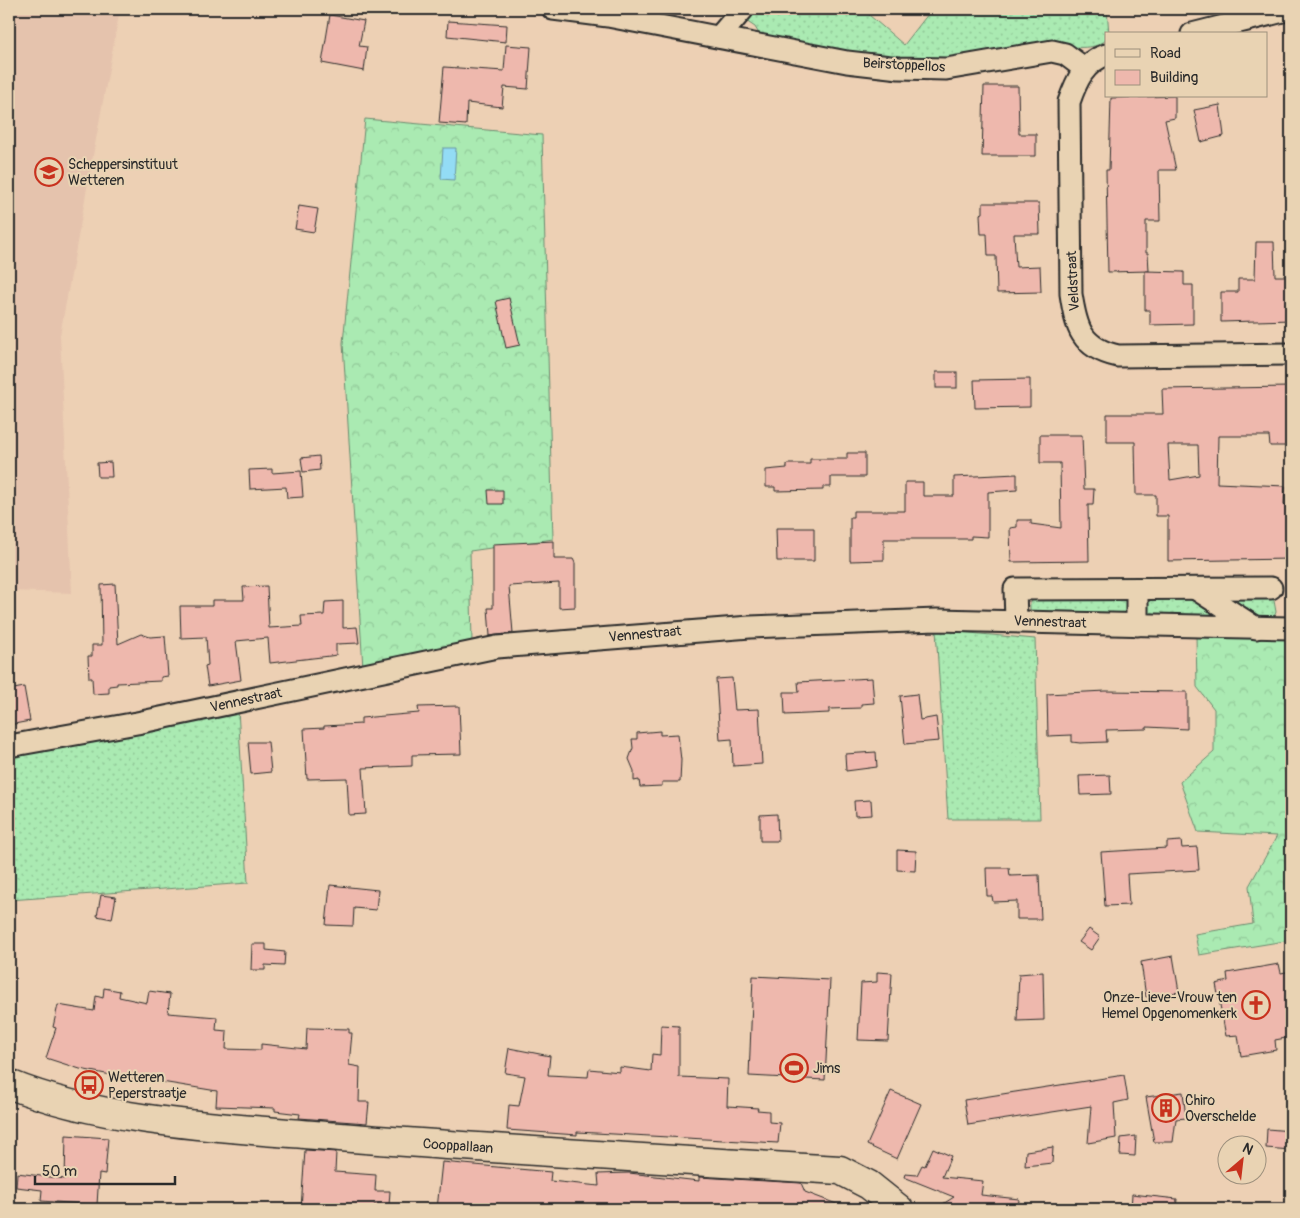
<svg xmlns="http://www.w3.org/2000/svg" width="1300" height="1218" font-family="Pangolin,sans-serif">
  <defs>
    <pattern id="grass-dots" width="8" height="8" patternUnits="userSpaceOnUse" patternTransform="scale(1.25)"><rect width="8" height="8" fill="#aaeab2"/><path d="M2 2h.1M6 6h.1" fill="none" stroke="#92c999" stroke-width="1.8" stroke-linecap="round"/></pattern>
    <pattern id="forest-crowns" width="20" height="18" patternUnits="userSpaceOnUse" patternTransform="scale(1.25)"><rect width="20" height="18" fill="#aaeab2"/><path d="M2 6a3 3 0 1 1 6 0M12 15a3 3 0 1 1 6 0" fill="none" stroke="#92c999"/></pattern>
  </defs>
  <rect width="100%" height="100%" fill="#edd0b4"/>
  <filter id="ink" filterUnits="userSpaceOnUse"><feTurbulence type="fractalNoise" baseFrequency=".02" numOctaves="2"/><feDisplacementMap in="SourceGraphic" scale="10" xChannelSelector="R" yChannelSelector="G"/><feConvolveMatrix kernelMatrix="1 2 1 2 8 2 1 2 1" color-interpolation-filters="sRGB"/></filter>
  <g filter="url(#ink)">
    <path fill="#e5c3ad" d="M9 9H120L60 335 72 593 9 591Z"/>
    <g fill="url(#grass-dots)" stroke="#6a8a6e">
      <path d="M755 9H862L904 45 932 9H1107L1109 34H1106V40C1092 52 1073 45 1055 48 999 55 938 68 881 60 841 55 801 45 761 37L755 27 746 21Z"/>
      <path d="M1214 595H1273L1276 612 1272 622 1253 620Z"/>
      <path d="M1040 596 1121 597 1129 603V609L1123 615 1047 618 1030 611V602Z"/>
      <path d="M1198 596 1239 623 1150 618 1145 612 1147 599Z"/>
      <path d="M936 630 1035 639 1040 819H948Z"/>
      <path d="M238 709 248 883 9 900V754Z"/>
    </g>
    <g fill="url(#forest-crowns)" stroke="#6a8a6e">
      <path d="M365 119 542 135 553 539 470 551 472 643 363 668 343 343Z"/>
      <path d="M1196 635 1291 637V940L1199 955 1195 934 1253 924 1249 886 1277 836 1198 832 1180 782 1214 752V709L1197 687Z"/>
    </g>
    <path fill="#93dcf5" stroke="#6995a4" d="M443 148H456L454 180 441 179Z"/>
    <g fill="#eeb8ad" stroke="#2b2b2b" fill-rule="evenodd">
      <path d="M330 15 364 21 359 46 367 47 364 71 322 63Z"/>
      <path d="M448 21 507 25 506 42 447 36Z"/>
      <path d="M506 45 531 47 528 89 504 87 502 107 467 103 466 125 439 123 444 67 504 71Z"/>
      <path d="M984 86H1018L1019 134H1036V156H982Z"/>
      <path d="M1175 96V118L1165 120 1176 170H1159L1160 221H1146V253H1148L1149 271 1108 272 1106 170H1109L1111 98Z"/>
      <path d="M1220 105 1224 136 1201 142 1194 110Z"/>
      <path d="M983 203H1039L1040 234H1014L1016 267 1040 266 1041 292 997 293 996 256H988L987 234H981L980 214 983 213Z"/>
      <path d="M299 206 318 209 314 232 295 229Z"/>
      <path d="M1256 242H1274L1275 276H1291V320L1221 322V292H1238V279H1255Z"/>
      <path d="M1145 271 1184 272V285H1193V324L1150 325V310H1145Z"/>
      <path d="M509 298 520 345 506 348 496 301Z"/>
      <rect x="936" y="372" width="21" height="16"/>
      <path d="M1030 379V407L975 408 974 380Z"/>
      <path d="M1291 387V446H1270L1269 436H1218L1217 483 1285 486 1284 505H1291V559L1168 561V516H1156V495H1136L1135 442H1107V414H1163L1162 389ZM1168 445H1198L1199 475 1170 480Z"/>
      <path d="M1040 435H1082L1084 489H1094L1093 505H1088L1089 561 1011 562 1010 528 1017 527V520H1031V524L1061 528 1060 463H1040Z"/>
      <path d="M847 453H865V477H831V487H823V490L775 491V487H766V470L787 468V464H810V459H847Z"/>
      <path d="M319 456 320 470 303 472 301 458Z"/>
      <path d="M111 462 112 477H98L97 463Z"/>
      <path d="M272 469V473L301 471 303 497 287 498 286 487 250 489 249 470Z"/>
      <path d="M1017 474V490L988 492V537L971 536V539H884V560L850 561V517H853V511H905V482H923V496H954V477Z"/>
      <path d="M488 490H503V504H489Z"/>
      <path d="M776 528H814V561H777Z"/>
      <path d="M554 541V559H573L575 563V607L559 608V583L509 586 513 633 490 636 488 608H493V544Z"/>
      <path d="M115 584 118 644 141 634 150 637 165 636 168 676 161 677V681L117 683V685L109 686V693L93 694 92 678H89L88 656H92V645H102L101 585Z"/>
      <path d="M267 586 269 628 302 626 301 616 324 615 325 602 343 601V628L357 627 359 643 336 644V655L330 656 270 663 268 638 236 641 241 680 208 686 205 666 208 665 206 637 181 638 180 606H212V600H244L243 587Z"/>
      <path d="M732 678 735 710 759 709 762 764 733 766 732 739 720 740 716 679Z"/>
      <path d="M872 678 874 703 861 704V708L829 709V713L785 715 784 692H799L798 682Z"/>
      <path d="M24 687 30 721 9 725V690Z"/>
      <path d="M1105 691 1187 692V729L1147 727V729L1106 730 1107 742 1080 743 1072 742V735L1048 736 1047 694Z"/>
      <path d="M917 694 920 720 936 717 939 741 905 744 900 696Z"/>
      <path d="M459 706 461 754 412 755V766L363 768 366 814 349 815 347 778 307 779 304 729 324 728V726L361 724V718L419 713 418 707Z"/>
      <path d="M660 731V735L678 734 681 760 680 782H662V786L640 787 639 780 634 781V771L629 759 633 748 632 739H637V733Z"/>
      <path d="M248 742H268L271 772 251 774Z"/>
      <path d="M876 752 877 767 846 771 845 754Z"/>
      <path d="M1110 775 1111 794 1080 795 1079 776Z"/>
      <path d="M871 800 872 815 855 816 854 801Z"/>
      <path d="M777 814 778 841H760V815Z"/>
      <path d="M1181 841 1182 848 1197 847 1199 870 1127 874 1129 905 1105 906 1101 852 1167 848V842Z"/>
      <path d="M897 850 916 851 915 871 897 870Z"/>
      <path d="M986 868H1009L1010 876 1039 875 1041 919H1017V901L993 902 992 896H987Z"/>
      <path d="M330 885 378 890 376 910 354 908 353 926 326 925Z"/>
      <path d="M101 895 116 897 112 919 97 916Z"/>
      <path d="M1089 929 1100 937 1091 950 1079 942Z"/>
      <path d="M252 944H266V950L285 952 284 966 265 965V970H251Z"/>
      <path d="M1173 956 1179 992 1146 997 1141 962Z"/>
      <path d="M1279 964 1281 973 1291 971V1037L1275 1040 1276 1050 1241 1056 1238 1035 1226 1036 1216 984 1228 981 1227 973Z"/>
      <path d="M877 972 892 973 888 1041 858 1040 861 983 877 982Z"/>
      <path d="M1043 972 1044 1020 1017 1021 1019 974Z"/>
      <path d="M753 976 830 980 825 1080 749 1076Z"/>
      <path d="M104 988 120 991 119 997 147 1003 149 991 170 994 168 1013 217 1017 216 1030 227 1031 226 1049 261 1050V1044L306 1049 307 1028 349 1029V1033H352L349 1065 360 1067 359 1102H369L367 1123 299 1118 300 1114 275 1111V1108L216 1106 217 1091 137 1078V1080L80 1069 46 1058 56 1028 53 1027 58 1005 94 1011 96 996 103 998Z"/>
      <path d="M661 1025 679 1026V1077L728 1079 727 1106 758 1108 757 1110 769 1111V1122L780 1123 778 1143 577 1132V1135L507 1130 509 1105 519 1106 525 1076 505 1073 509 1048 550 1056 548 1075 588 1077 589 1069 620 1072V1067L651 1071 652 1054 660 1055Z"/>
      <path d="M1124 1075 1128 1100 1114 1103 1116 1138 1088 1143 1091 1106 968 1125 964 1100Z"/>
      <path d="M891 1091 921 1104 897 1159 867 1145Z"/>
      <path d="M1183 1092 1186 1118 1176 1119 1173 1142H1154L1146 1097Z"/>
      <path d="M1267 1129 1291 1131V1150L1266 1148Z"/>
      <path d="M66 1135 108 1138 105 1174 99 1173 97 1205 41 1201 42 1190 16 1187 17 1173 65 1179Z"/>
      <path d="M1136 1136 1135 1156 1120 1155 1121 1138Z"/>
      <path d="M1053 1147 1052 1163 1025 1166 1026 1151Z"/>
      <path d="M933 1148 951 1156 942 1177 983 1181 981 1195 1019 1199 1018 1209H935L954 1197 904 1177 905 1174 917 1175 922 1165 925 1166Z"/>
      <path d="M305 1150 336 1152 335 1172 376 1175 375 1191H390L389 1206 374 1205V1209H301Z"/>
      <path d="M442 1162 551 1172 550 1181 599 1186 598 1174 629 1173 699 1181V1177L801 1183 805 1192 847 1208 437 1209Z"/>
      <path d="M1132 1194 1177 1199 1176 1209H1131Z"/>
    </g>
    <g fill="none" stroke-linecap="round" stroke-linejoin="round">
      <defs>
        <g id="street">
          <path d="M553 9 608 16 847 62 899 68 946 69 1052 51 1065 54 1085 69"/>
          <path d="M1192 34 1291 9"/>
          <path d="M719 37 743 9"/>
          <path d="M1106 55C1084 62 1076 82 1069 102L1071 294C1076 327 1081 348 1118 356L1291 354"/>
          <path d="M1137 589V625"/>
          <path d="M1196 589 1256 628"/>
          <path d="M1016 621 1015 589 1271 588"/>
          <path d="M9 746 137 723 497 647 750 627 937 620 1291 628"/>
        </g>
        <path id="secondary" d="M9 1084C106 1124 235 1128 340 1137 507 1150 673 1160 840 1170L869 1185 899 1209"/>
      </defs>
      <use href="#street" stroke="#2b2b2b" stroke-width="25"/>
      <use href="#secondary" stroke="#2b2b2b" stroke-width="31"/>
      <use href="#street" stroke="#e9d3b3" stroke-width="21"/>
      <use href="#secondary" stroke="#e9d3b3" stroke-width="28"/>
    </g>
  </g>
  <defs>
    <symbol id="school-ring" viewBox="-11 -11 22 22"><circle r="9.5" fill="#e9d3b3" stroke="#c8321e" stroke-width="1.5"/><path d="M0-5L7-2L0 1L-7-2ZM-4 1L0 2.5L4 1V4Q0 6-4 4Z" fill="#c8321e"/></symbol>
    <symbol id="church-ring" viewBox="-11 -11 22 22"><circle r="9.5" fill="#e9d3b3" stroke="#c8321e" stroke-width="1.5"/><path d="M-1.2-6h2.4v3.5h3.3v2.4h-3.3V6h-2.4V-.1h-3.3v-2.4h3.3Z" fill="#c8321e"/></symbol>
    <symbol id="stadium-ring" viewBox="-11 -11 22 22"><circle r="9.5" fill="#e9d3b3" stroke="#c8321e" stroke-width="1.5"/><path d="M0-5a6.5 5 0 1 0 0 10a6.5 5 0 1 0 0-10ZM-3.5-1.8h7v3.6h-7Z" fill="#c8321e"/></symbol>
    <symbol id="bus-ring" viewBox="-11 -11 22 22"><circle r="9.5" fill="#e9d3b3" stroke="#c8321e" stroke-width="1.5"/><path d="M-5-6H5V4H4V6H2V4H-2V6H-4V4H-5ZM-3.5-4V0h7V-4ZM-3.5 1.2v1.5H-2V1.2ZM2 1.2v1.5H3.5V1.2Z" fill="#c8321e"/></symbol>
    <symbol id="building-ring" viewBox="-11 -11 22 22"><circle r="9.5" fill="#e9d3b3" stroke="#c8321e" stroke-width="1.5"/><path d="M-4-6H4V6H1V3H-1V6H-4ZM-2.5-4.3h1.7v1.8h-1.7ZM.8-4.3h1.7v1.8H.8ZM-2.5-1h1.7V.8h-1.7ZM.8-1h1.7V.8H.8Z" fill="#c8321e"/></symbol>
  </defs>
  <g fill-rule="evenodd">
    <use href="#school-ring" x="33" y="156" width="32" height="32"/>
    <use href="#church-ring" x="1240" y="989" width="32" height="32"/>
    <use href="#stadium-ring" x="778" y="1052" width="32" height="32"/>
    <use href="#bus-ring" x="73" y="1069" width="32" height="32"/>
    <use href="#building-ring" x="1150" y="1092" width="32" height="32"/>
  </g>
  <g text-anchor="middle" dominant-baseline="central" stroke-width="4" stroke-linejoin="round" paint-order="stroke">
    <g font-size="14" fill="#2b2b2b" stroke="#e9d3b3">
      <text transform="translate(904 65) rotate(3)">Beirstoppellos</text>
      <text transform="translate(1073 281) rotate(-93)">Veldstraat</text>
      <text transform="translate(1050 622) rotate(2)">Vennestraat</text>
      <text transform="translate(645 634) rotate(-5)">Vennestraat</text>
      <text transform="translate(246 700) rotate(-12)">Vennestraat</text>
      <text transform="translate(458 1146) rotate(4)">Cooppallaan</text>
    </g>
    <g font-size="14" fill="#2b2b2b" stroke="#e9d3b3" text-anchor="start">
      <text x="68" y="164">Scheppersinstituut<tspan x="68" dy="16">Wetteren</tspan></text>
      <text x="1237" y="997" text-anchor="end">Onze-Lieve-Vrouw ten<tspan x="1237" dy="16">Hemel Opgenomenkerk</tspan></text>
      <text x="813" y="1068">Jims</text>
      <text x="108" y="1077">Wetteren<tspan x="108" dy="16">Peperstraatje</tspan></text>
      <text x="1185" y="1100">Chiro<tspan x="1185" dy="16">Overschelde</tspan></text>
    </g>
  </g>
  <rect width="1300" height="1218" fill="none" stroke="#e9d3b3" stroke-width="30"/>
  <rect x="15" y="15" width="1270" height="1188" fill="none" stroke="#2b2b2b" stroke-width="2" filter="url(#ink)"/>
  <rect x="1105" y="32" width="162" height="65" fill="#e9d3b3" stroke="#9d907d"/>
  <rect x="1115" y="49" width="25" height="8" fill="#e9d3b3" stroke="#9d907d"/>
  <text x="1150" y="58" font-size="15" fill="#2b2b2b">Road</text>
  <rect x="1115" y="70" width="25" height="15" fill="#eeb8ad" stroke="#9d907d"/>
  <text x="1150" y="82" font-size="15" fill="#2b2b2b">Building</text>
  <g transform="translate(1242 1160) rotate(28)"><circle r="24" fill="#e9d3b3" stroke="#9d907d"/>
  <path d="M0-4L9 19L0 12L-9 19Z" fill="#c8321e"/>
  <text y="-8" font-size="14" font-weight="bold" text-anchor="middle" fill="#2b2b2b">N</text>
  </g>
  <path d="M35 1176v8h140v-8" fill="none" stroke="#2b2b2b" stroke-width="2.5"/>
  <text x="42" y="1176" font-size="15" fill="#2b2b2b" stroke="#e9d3b3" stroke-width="4" paint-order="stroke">50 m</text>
</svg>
